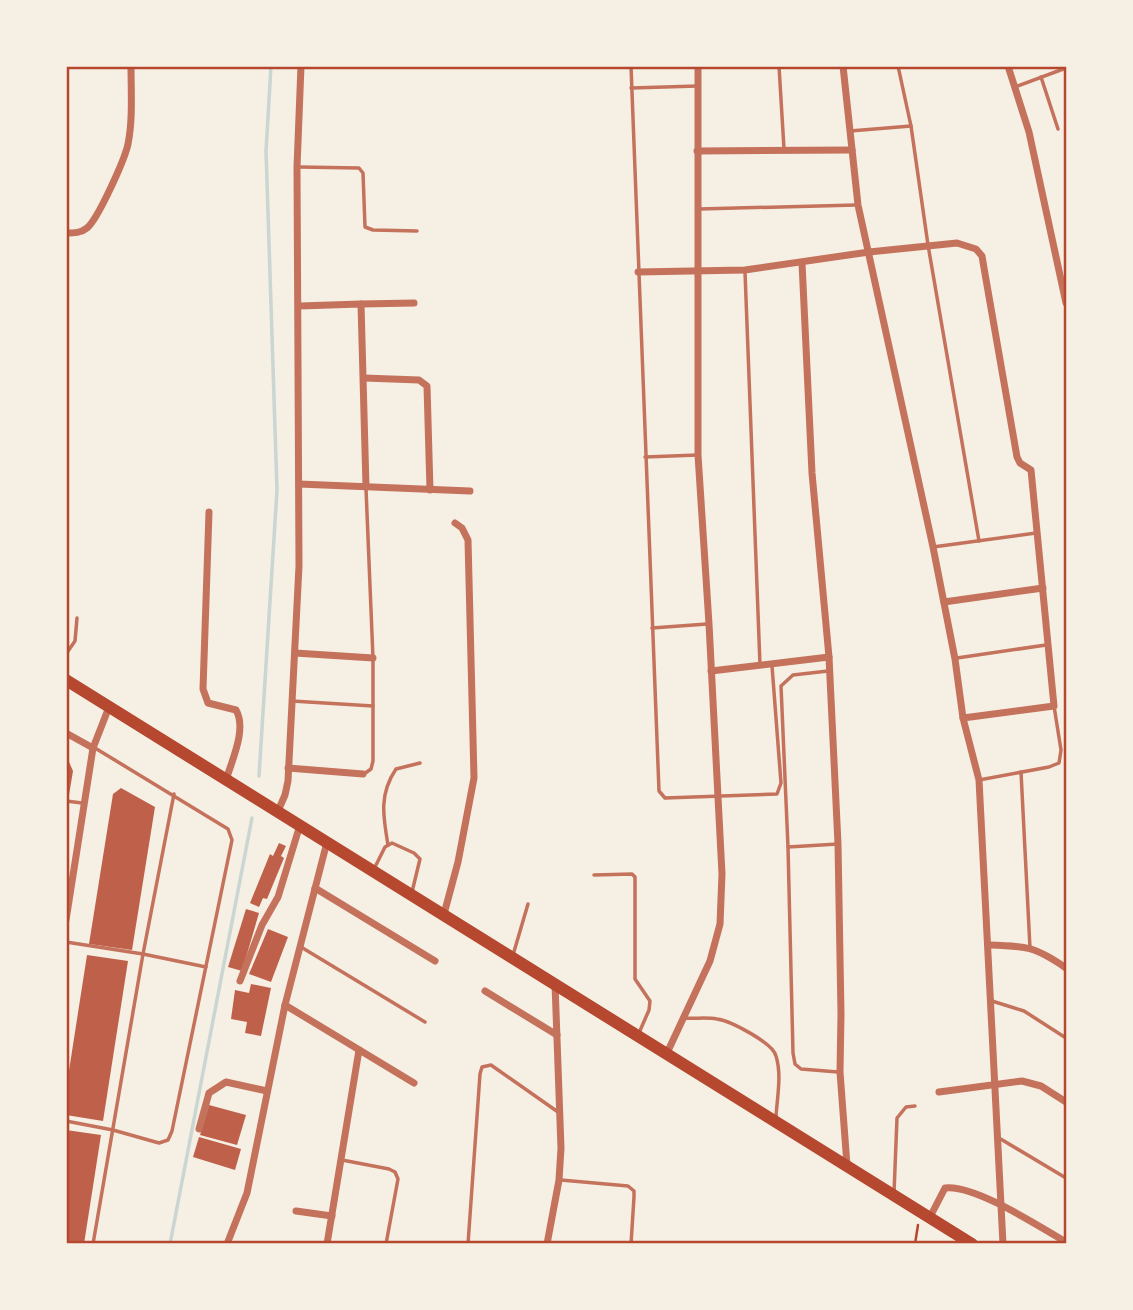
<svg xmlns="http://www.w3.org/2000/svg" width="1133" height="1310" font-family="'Varela Round',sans-serif">
  <rect width="100%" height="100%" fill="#f6efe4"/>
  <g fill="none" stroke-linecap="round" stroke-linejoin="round">
    <g stroke="#c9d6d2" stroke-width="3.5">
      <path d="M259 776 277 490 266 151 271 66"/>
      <path d="M170 1244 252 818"/>
    </g>
  </g>
  <g fill="#bf614a">
    <path d="M66 755 73 771 68 801H66Z"/>
    <path d="M121 788 155 807 132 950 89 944 113 794Z"/>
    <path d="M279 843 286 846 281 856 284 858 267 899 263 898 259 907 250 903 270 854 273 856Z"/>
    <path d="M246 909 259 913 242 971 228 967Z"/>
    <path d="M268 929 288 937 271 982 249 974Z"/>
    <path d="M87 955 128 961 103 1121 66 1115V1090Z"/>
    <path d="M251 984 271 988 261 1036 245 1033 247 1022 231 1019 235 990 249 993Z"/>
    <path d="M209 1105 246 1115 237 1145 200 1135Z"/>
    <path d="M66 1130 101 1135 84 1244H66Z"/>
    <path d="M199 1137 241 1149 235 1170 193 1157Z"/>
  </g>
  <g fill="none" stroke-linecap="round" stroke-linejoin="round">
    <path stroke="#b5482f" stroke-width="2.5" d="M915 1244 918 1225"/>
    <g stroke="#c5725c" stroke-width="3.5">
      <path d="M631 66 659 791 665 798 777 794 781 783 772 666"/>
      <path d="M779 66 784 149"/>
      <path d="M898 66 911 126 928 245 979 541"/>
      <path d="M1041 77 1058 129"/>
      <path d="M1015 87 1066 68"/>
      <path d="M631 88 698 86"/>
      <path d="M850 131 911 126"/>
      <path d="M299 167 359 168 363 173 365 227 373 230 417 231"/>
      <path d="M699 209 856 205"/>
      <path d="M745 272 760 665"/>
      <path d="M645 457 698 455"/>
      <path d="M933 547 1036 533"/>
      <path d="M652 628 707 624"/>
      <path d="M66 654 75 641 77 618"/>
      <path d="M957 658 1046 645"/>
      <path d="M828 671 793 675 781 686 788 847 793 1053 795 1064 801 1069 838 1072"/>
      <path d="M292 701 373 706"/>
      <path d="M1021 772 1030 948"/>
      <path d="M364 774 371 769 373 761V658L366 489"/>
      <path d="M979 780 1049 767 1059 763 1061 750 1054 706"/>
      <path d="M66 801 82 803"/>
      <path d="M388 845C383 816 379 794 396 769L420 763"/>
      <path d="M788 847 838 844"/>
      <path d="M374 869 385 847 392 843 414 853 420 859 412 892"/>
      <path d="M594 875 632 874 635 877V979L650 1001 649 1010 639 1033"/>
      <path d="M66 942 143 954 206 967"/>
      <path d="M301 947 425 1022"/>
      <path d="M513 955 528 904"/>
      <path d="M992 1001 1024 1011 1066 1038"/>
      <path d="M684 1018C695 1019 706 1017 717 1019 731 1021 773 1043 776 1056 782 1075 777 1098 776 1117"/>
      <path d="M66 1121 113 1130 159 1143 168 1140 172 1131 232 840 228 829 95 748"/>
      <path d="M999 1138 1066 1178"/>
      <path d="M342 1160 389 1169 395 1172 398 1179 386 1244"/>
      <path d="M561 1180 628 1186 634 1191V1197L631 1244"/>
      <path d="M894 1193 897 1118 906 1107 915 1106"/>
      <path d="M93 1244 143 954 174 794"/>
      <path d="M468 1244 480 1074 482 1067 491 1065 558 1112"/>
    </g>
    <g stroke="#c5725c" stroke-width="7">
      <path d="M843 66 858 205 933 547 955 659 963 718 979 780 1003 1244"/>
      <path d="M1008 66 1029 132 1066 303"/>
      <path d="M697 151 852 150"/>
      <path d="M66 233C74 233 81 233 87 228 98 219 125 159 128 144 133 119 131 92 131 66"/>
      <path d="M802 263 812 473 829 657 838 844 841 1014 840 1072 847 1165"/>
      <path d="M638 272 745 270 869 252 957 243 976 249 982 256 984 268 1017 457 1020 463 1031 470 1054 706 963 718"/>
      <path d="M361 304 414 303"/>
      <path d="M299 306 361 304 366 487"/>
      <path d="M364 378 419 380 427 386 430 490"/>
      <path d="M299 484 470 491"/>
      <path d="M209 512 203 689 208 703 236 710C247 729 232 760 226 780"/>
      <path d="M944 602 1043 588"/>
      <path d="M295 653 373 658"/>
      <path d="M711 671 829 657"/>
      <path d="M66 733 93 748"/>
      <path d="M288 768 363 774"/>
      <path d="M278 811 285 795 288 781 299 566 297 167 301 66"/>
      <path d="M315 888 435 961"/>
      <path d="M444 914 458 862 474 778 468 540 462 528 455 523"/>
      <path d="M66 920 93 748 109 707"/>
      <path d="M988 945C1026 946 1034 946 1066 968"/>
      <path d="M240 981 262 925 278 897 300 825"/>
      <path d="M485 991 557 1035"/>
      <path d="M285 1005 414 1083"/>
      <path d="M667 1053 710 961 720 924 722 874 709 624 698 455V66"/>
      <path d="M939 1092 1022 1081 1041 1086 1066 1102"/>
      <path d="M199 1129 209 1093 226 1082 267 1091"/>
      <path d="M296 1211 332 1216"/>
      <path d="M930 1217 945 1188C974 1184 1040 1227 1066 1242"/>
      <path d="M227 1244 247 1193 285 1005 327 842"/>
      <path d="M327 1244 359 1050"/>
      <path d="M547 1244 559 1180 561 1148 555 984"/>
    </g>
    <path stroke="#b5482f" stroke-width="12" d="M66 680 972 1244"/>
  </g>
  <rect width="1133" height="1310" fill="none" stroke="#f6efe4" stroke-width="136"/>
  <rect x="68" y="68" width="997" height="1174" fill="none" stroke="#b5482f" stroke-width="2.5"/>
</svg>
